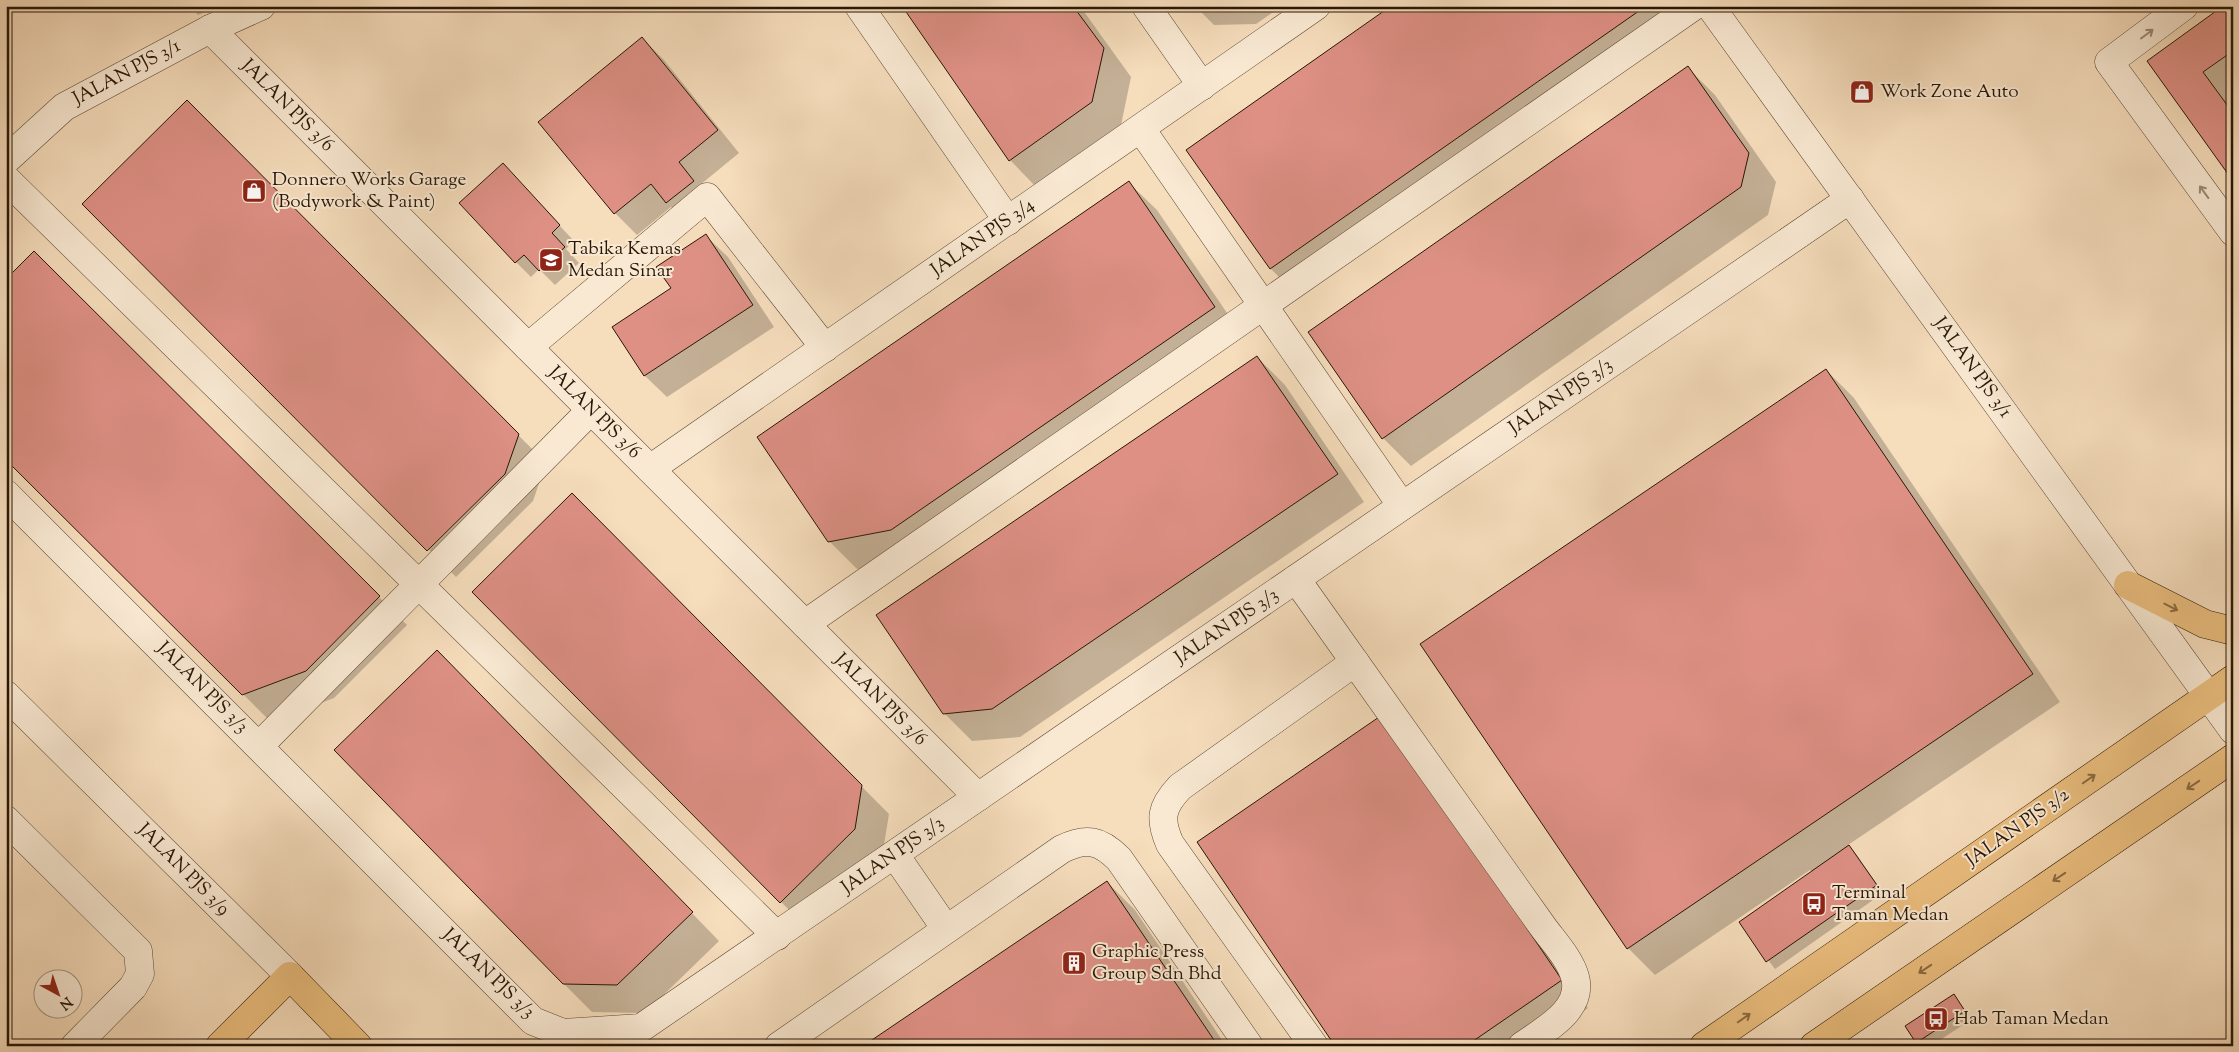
<svg xmlns="http://www.w3.org/2000/svg" width="2239" height="1052" font-family="'Sorts Mill Goudy',serif">
  <rect width="100%" height="100%" fill="#f6ddbc"/>
  <filter id="stains"><feTurbulence type="fractalNoise" baseFrequency=".004" numOctaves="4"/><feColorMatrix values="0 0 0 0 .2 0 0 0 0 .09 0 0 0 0 .02 0 0 0 .5 -.17"/></filter>
  <radialGradient id="worn" r=".72"><stop offset=".6" stop-color="#630" stop-opacity="0"/><stop offset="1" stop-color="#630" stop-opacity=".3"/></radialGradient>
  <g fill="#0003">
    <path d="M189 6H220L198 15Z"/>
    <path d="M903 6H1080L1131 77 1120 130 1037 188 1010 160Z"/>
    <path d="M1195 6H1282L1256 24 1214 25Z"/>
    <path d="M1393 6H1656L1674 33 1298 296 1271 269Z"/>
    <path d="M2233 6V98L2230 100 2233 104V179L2149 62Z"/>
    <path d="M642 38 664 60 739 153 700 185 715 203 689 224 671 207 637 235 615 213Z"/>
    <path d="M1688 68 1715 95 1776 182 1768 215 1411 466 1383 438 1310 333Z"/>
    <path d="M187 102 546 463 533 501 456 577 84 204Z"/>
    <path d="M503 165 574 241 566 249 579 263 555 285 539 269 531 277 516 262Z"/>
    <path d="M1129 183 1157 210 1242 335 919 557 857 569 829 541Z"/>
    <path d="M706 236 728 257 774 327 667 397 645 376 614 327 672 288Z"/>
    <path d="M34 253 407 625 334 698 271 722 6 459Z"/>
    <path d="M1257 357 1285 385 1364 502 1020 737 972 741 944 713Z"/>
    <path d="M1826 370 1854 398 2060 702 1848 845 1856 854 1883 893 1775 969 1740 923 1812 872 1810 870 1655 975 1628 948Z"/>
    <path d="M572 495 889 814 882 857 809 930 473 592Z"/>
    <path d="M465 679 719 941 645 1013 592 1012 564 984Z"/>
    <path d="M1409 745 1588 1008 1534 1046H1337Z"/>
    <path d="M1107 882 1135 910 1226 1046H865Z"/>
    <path d="M1954 996 1972 1019 1931 1046H1921L1907 1026Z"/>
  </g>
  <g fill="#de9085" stroke="#281706">
    <path d="M902 6H1073L1104 48 1092 102 1009 161Z"/>
    <path d="M1391 6H1646L1270 269 1186 150Z"/>
    <path d="M2223 6H2233V51L2203 72 2233 113V181L2147 61Z"/>
    <path d="M642 37 718 130 679 162 694 181 666 203 651 184 614 214 538 122Z"/>
    <path d="M1688 66 1749 153 1741 187 1382 439 1308 332Z"/>
    <path d="M187 100 519 434 505 474 427 551 82 204Z"/>
    <path d="M503 163 560 225 552 233 565 247 539 271 524 255 515 263 459 203Z"/>
    <path d="M1129 181 1215 307 891 530 828 542 757 437Z"/>
    <path d="M706 234 753 305 644 376 612 327 671 288 656 267Z"/>
    <path d="M34 251 380 596 306 671 242 695 6 460V279Z"/>
    <path d="M1257 356 1338 474 992 709 943 714 876 615Z"/>
    <path d="M1826 369 2033 674 1627 949 1420 644Z"/>
    <path d="M572 493 862 785 855 829 780 903 472 592Z"/>
    <path d="M437 650 693 912 617 985 563 984 334 750Z"/>
    <path d="M1382 715 1562 980 1466 1046H1335L1197 842Z"/>
    <path d="M1849 845 1877 885 1766 962 1739 922Z"/>
    <path d="M1107 881 1218 1046H863Z"/>
    <path d="M1954 994 1965 1011 1916 1043 1905 1026Z"/>
  </g>
  <g fill="none" stroke-linecap="round" stroke-linejoin="round">
    <defs>
      <g id="minor">
        <path d="M859 6 1008 221"/>
        <path d="M1146 6 1202 86"/>
        <path d="M1710 6 2233 730"/>
        <path d="M2184 6 2109 62 2233 232"/>
        <path d="M210 29 978 797"/>
        <path d="M1141 129 1402 506"/>
        <path d="M6 160 64 107 210 29 261 6"/>
        <path d="M6 179 777 936"/>
        <path d="M528 347 707 197 825 348"/>
        <path d="M650 469 1316 6"/>
        <path d="M6 494 533 1021 563 1033 641 1028 1850 199"/>
        <path d="M1296 579 1543 927C1554 942 1570 959 1575 977 1584 1010 1544 1030 1522 1046"/>
        <path d="M805 624 1694 6"/>
        <path d="M6 695 290 976"/>
        <path d="M259 746 591 410"/>
        <path d="M6 820 138 951 140 974 133 987 75 1046"/>
        <path d="M895 855 946 929"/>
        <path d="M779 1046 1062 849C1086 837 1100 840 1119 859L1249 1046"/>
        <path d="M1314 1046 1170 844C1159 819 1161 807 1180 787L1355 662"/>
      </g>
      <g id="major">
        <path d="M2128 585 2205 624 2233 631"/>
        <path d="M220 1046 290 976 358 1046"/>
        <path d="M1704 1046 2233 679"/>
        <path d="M1814 1046 2233 758"/>
      </g>
    </defs>
    <use href="#minor" stroke="#5c4834" stroke-width="29"/>
    <use href="#major" stroke="#281706" stroke-width="29"/>
    <use href="#minor" stroke="#f9e9d3" stroke-width="28"/>
    <use href="#major" stroke="#ebbe7e" stroke-width="28"/>
  </g>
  <defs><path id="oneway-shaft" d="M-6 0H5M1.5-3L5.5 0L1.5 3" fill="none" stroke-width="1.6" stroke-linecap="round" stroke-linejoin="round" transform="scale(1.25)"/></defs>
  <g stroke="#9b8a77">
    <use href="#oneway-shaft" transform="translate(2147 34) rotate(-37)"/>
    <use href="#oneway-shaft" transform="translate(2204 192) rotate(-126)"/>
  </g>
  <g stroke="#8a6a42">
    <use href="#oneway-shaft" transform="translate(2171 607) rotate(27)"/>
    <use href="#oneway-shaft" transform="translate(2089 779) rotate(-35)"/>
    <use href="#oneway-shaft" transform="translate(2193 785) rotate(146)"/>
    <use href="#oneway-shaft" transform="translate(2059 877) rotate(146)"/>
    <use href="#oneway-shaft" transform="translate(1925 969) rotate(146)"/>
    <use href="#oneway-shaft" transform="translate(1744 1018) rotate(-35)"/>
  </g>
  <defs>
    <symbol id="shop-square" viewBox="-11 -11 22 22"><rect x="-9" y="-9" width="18" height="18" rx="4" fill="#8f2418" stroke="#f9e9d3"/><path d="M-5-2.5h2.3a2.7 3.5 0 0 1 5.4 0H5L5.5 6h-11ZM-1.5-2.5h3a1.5 2.3 0 0 0-3 0Z" fill="#fff"/></symbol>
    <symbol id="school-square" viewBox="-11 -11 22 22"><rect x="-9" y="-9" width="18" height="18" rx="4" fill="#8f2418" stroke="#f9e9d3"/><path d="M0-5L7-2L0 1L-7-2ZM-4 1L0 2.5L4 1V4Q0 6-4 4Z" fill="#fff"/></symbol>
    <symbol id="bus-square" viewBox="-11 -11 22 22"><rect x="-9" y="-9" width="18" height="18" rx="4" fill="#8f2418" stroke="#f9e9d3"/><path d="M-5-6H5V4H4V6H2V4H-2V6H-4V4H-5ZM-3.5-4V0h7V-4ZM-3.5 1.2v1.5H-2V1.2ZM2 1.2v1.5H3.5V1.2Z" fill="#fff"/></symbol>
    <symbol id="building-square" viewBox="-11 -11 22 22"><rect x="-9" y="-9" width="18" height="18" rx="4" fill="#8f2418" stroke="#f9e9d3"/><path d="M-4-6H4V6H1V3H-1V6H-4ZM-2.5-4.3h1.7v1.8h-1.7ZM.8-4.3h1.7v1.8H.8ZM-2.5-1h1.7V.8h-1.7ZM.8-1h1.7V.8H.8Z" fill="#fff"/></symbol>
  </defs>
  <g fill-rule="evenodd">
    <use href="#shop-square" x="1848" y="78" width="28" height="28"/>
    <use href="#shop-square" x="240" y="177" width="28" height="28"/>
    <use href="#school-square" x="537" y="246" width="28" height="28"/>
    <use href="#bus-square" x="1800" y="890" width="28" height="28"/>
    <use href="#building-square" x="1060" y="949" width="28" height="28"/>
    <use href="#bus-square" x="1922" y="1005" width="28" height="28"/>
  </g>
  <g text-anchor="middle" dominant-baseline="central" stroke-width="4" stroke-linejoin="round" paint-order="stroke">
    <g font-size="19" fill="#281706" stroke="#f9e9d3">
      <text transform="translate(127 73) rotate(-28)">JALAN PJS 3/1</text>
      <text transform="translate(287 106) rotate(45)">JALAN PJS 3/6</text>
      <text transform="translate(983 238) rotate(-35)">JALAN PJS 3/4</text>
      <text transform="translate(1972 368) rotate(54)">JALAN PJS 3/1</text>
      <text transform="translate(1561 397) rotate(-34)">JALAN PJS 3/3</text>
      <text transform="translate(594 413) rotate(45)">JALAN PJS 3/6</text>
      <text transform="translate(1227 627) rotate(-34)">JALAN PJS 3/3</text>
      <text transform="translate(202 688) rotate(45)">JALAN PJS 3/3</text>
      <text transform="translate(880 700) rotate(45)">JALAN PJS 3/6</text>
      <text transform="translate(2018 828) rotate(-35)">JALAN PJS 3/2</text>
      <text transform="translate(893 856) rotate(-35)">JALAN PJS 3/3</text>
      <text transform="translate(183 870) rotate(45)">JALAN PJS 3/9</text>
      <text transform="translate(488 974) rotate(44)">JALAN PJS 3/3</text>
    </g>
    <g font-size="19" fill="#281706" stroke="#f9e9d3" text-anchor="start">
      <text x="1880" y="92">Work Zone Auto</text>
      <text x="272" y="180">Donnero Works Garage<tspan x="272" dy="22">(Bodywork &amp; Paint)</tspan></text>
      <text x="568" y="249">Tabika Kemas<tspan x="568" dy="22">Medan Sinar</tspan></text>
      <text x="1832" y="893">Terminal<tspan x="1832" dy="22">Taman Medan</tspan></text>
      <text x="1092" y="952">Graphic Press<tspan x="1092" dy="22">Group Sdn Bhd</tspan></text>
      <text x="1954" y="1019">Hab Taman Medan</text>
    </g>
  </g>
  <rect width="2239" height="1052" fill="none" stroke="#f6ddbc" stroke-width="25"/>
  <rect x="8" y="8" width="2224" height="1037" fill="none" stroke="#281706" stroke-width="2.5"/>
  <rect x="12" y="12" width="2214" height="1027" fill="none" stroke="#281706"/>
  <g transform="translate(58 994) rotate(140)"><circle r="24" fill="#f9e9d3" stroke="#a59581"/>
  <path d="M0-4L9 19L0 12L-9 19Z" fill="#8f2418"/>
  <text y="-8" font-size="14" font-weight="bold" text-anchor="middle" fill="#281706">N</text>
  </g>
  <rect width="100%" height="100%" filter="url(#stains)"/>
  <rect width="100%" height="100%" fill="url(#worn)"/>
</svg>
